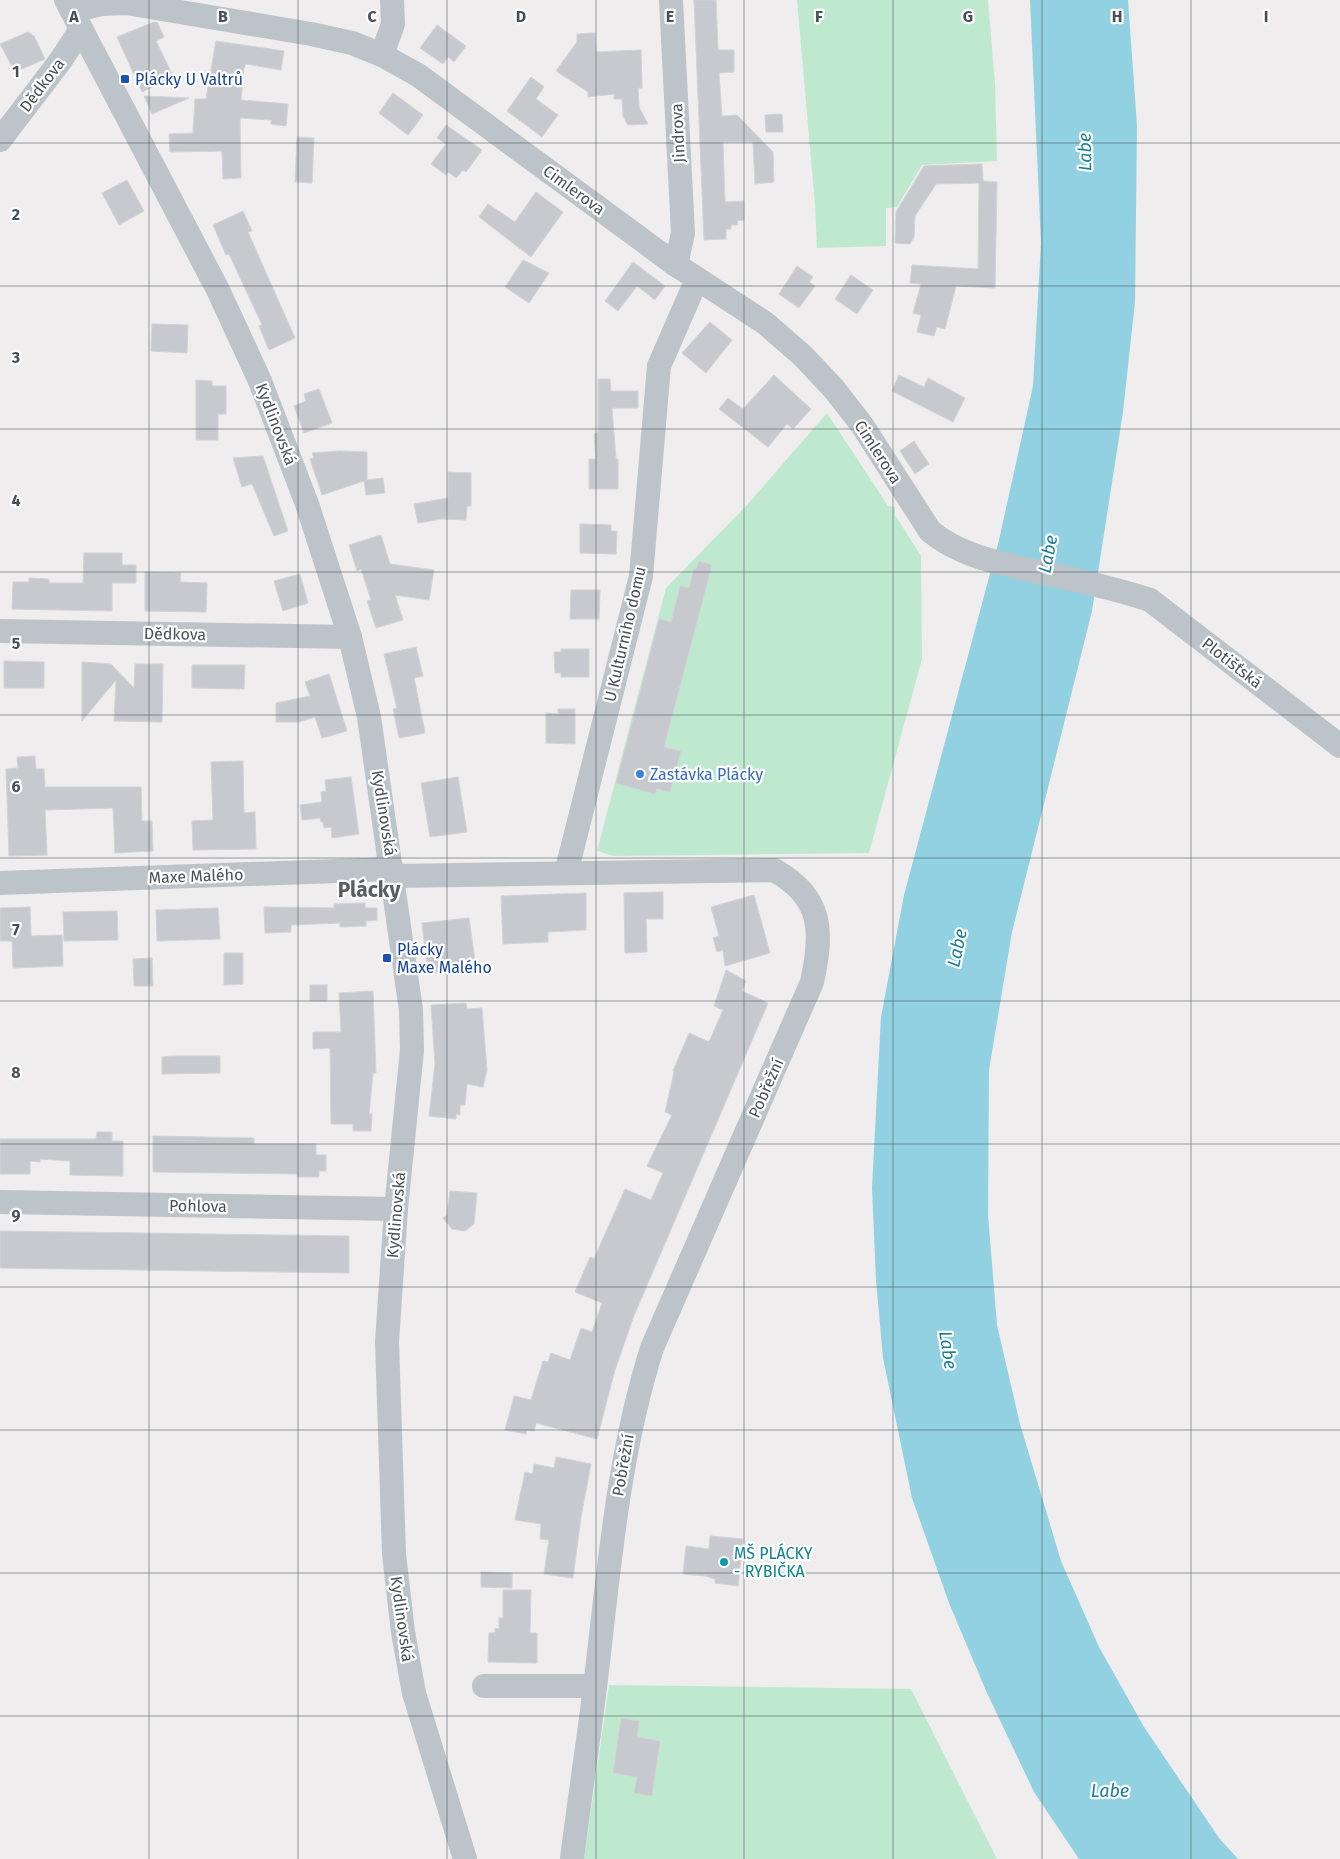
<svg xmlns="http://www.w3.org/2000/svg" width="1340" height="1859" font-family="'Fira Sans',sans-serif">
  <rect width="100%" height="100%" fill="#efeded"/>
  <g fill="#bfe9cf">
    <path d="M797 0H988L995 84 997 161 922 165 897 207 886 208V246L817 248 815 205Z"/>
    <path d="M827 413 888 506 895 507V515L921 556 922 659 869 853 614 856 597 851 666 588 748 504Z"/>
    <path d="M609 1685 911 1689 997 1859H584Z"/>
  </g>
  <path fill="#91d1e1" d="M1030 0H1128L1137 126 1135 302 1123 412 1092 611 1012 932 989 1070 988 1215 997 1325 1020 1424 1061 1561 1099 1647 1144 1727 1219 1838 1238 1859H1079L1034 1792 987 1693 949 1603 912 1498 883 1358 876 1280 872 1187 881 1017 904 895 999 540 1033 386 1041 243Z"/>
  <g fill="#c7c9cf" stroke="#d1d3d8">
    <path d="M694 0H716L718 50H734V72L719 73 722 116 737 115 773 152 774 182 755 184 753 142H723L725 202 744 201V220L737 221 738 225H731V229H726V239L704 240Z"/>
    <path d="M154 22H157L164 37 156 41 173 76 142 92 117 37Z"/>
    <path d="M437 25 466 46 454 62 448 57 443 64 420 48Z"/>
    <path d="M28 32 34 36 45 59 15 72 0 44Z"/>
    <path d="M595 33 596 52 641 50 642 88H638L639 107 648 124 628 125 623 116 622 99H614V94L588 97V92L556 71 577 42V34Z"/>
    <path d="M216 41 284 51 281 70 246 64 244 68 241 100 288 104 286 126 271 124V120L240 118 241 178 223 179 222 151 170 152 169 134 193 133 195 99H206Z"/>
    <path d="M531 77 544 87 536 99 558 115 542 137 507 111Z"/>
    <path d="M393 93 423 115 408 135 379 113Z"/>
    <path d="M144 96 189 98 152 114Z"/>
    <path d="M782 114 783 132H766L765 115Z"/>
    <path d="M446 125 482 150 466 172 463 170 456 178 448 172 446 175 431 164 446 144 437 138Z"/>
    <path d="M297 137 314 138 312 183 295 182Z"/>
    <path d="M982 164 983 181 997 182 995 288 956 286 945 329 937 327 934 336 917 332 921 315 913 313 921 284 910 283 912 265 978 269 979 183 936 184 915 216 914 237 910 244 895 243 896 212 924 166Z"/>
    <path d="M127 180 144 211 119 225 102 193Z"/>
    <path d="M536 192 563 212 531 257 479 217 488 204 515 222Z"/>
    <path d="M243 211 252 231 248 232 295 338 269 350 259 326 262 325 229 254 226 255 213 225Z"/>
    <path d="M523 260 549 273 529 303 505 287Z"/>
    <path d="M633 262 665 286 655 300 637 286 618 311 605 301Z"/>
    <path d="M797 266 813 277 809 282 815 286 799 308 779 294Z"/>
    <path d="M851 275 873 290 857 314 835 299Z"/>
    <path d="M710 322 732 340 706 373 682 353Z"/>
    <path d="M152 324 188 325 187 353 151 351Z"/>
    <path d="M774 375 811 409 793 429 787 424 768 447 719 409 728 398 743 409Z"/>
    <path d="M899 375 924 387 928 378 965 398 953 422 892 391Z"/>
    <path d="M598 379H610L611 391H638V408H612L616 459H618V489H589V459H596L594 434 598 433Z"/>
    <path d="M196 380 212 381V386H226V414H218V440H196Z"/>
    <path d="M319 389 332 423 304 433 294 406 306 401 304 394Z"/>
    <path d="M914 441 929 464 915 474 900 451Z"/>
    <path d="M340 451 367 452V480L383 478 385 493 366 495 364 481 322 495 310 459 314 458 312 453Z"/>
    <path d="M263 456 288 531 274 536 252 484 242 487 233 458Z"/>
    <path d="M448 472 471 473V506H467L466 520 442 519 418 523 414 504 448 498Z"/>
    <path d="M580 524 611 525V531H617L616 554 580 553Z"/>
    <path d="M381 535 390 564 434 570 429 600 395 595 403 620 376 628 367 601 371 600 361 569 357 571 349 545Z"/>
    <path d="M84 553H122V565H136V583H112V611L12 609 13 582H29V578L49 579V583H83Z"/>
    <path d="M699 561 712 565 664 747 681 751 670 792 657 789 655 794 616 783 659 619 671 622 680 586 689 588 694 568 696 569Z"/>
    <path d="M145 572 181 573 180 582 207 583 206 612 145 611Z"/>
    <path d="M300 574 308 603 283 611 274 581Z"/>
    <path d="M571 590H600L599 619H570Z"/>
    <path d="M416 647 423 676 414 678 425 733 399 738 393 709 397 708 384 654Z"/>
    <path d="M561 649H589V677H561V673H555L554 652H561Z"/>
    <path d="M4 661 44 662V688H4Z"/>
    <path d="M82 662 111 664 134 688 135 664H163L162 722 114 721 116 680 82 721Z"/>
    <path d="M192 665H245L244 689 192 688Z"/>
    <path d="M329 674 347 731 322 738 315 717 299 722H276V703L310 696 305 682Z"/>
    <path d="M558 709H575V744L546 743V713L558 714Z"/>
    <path d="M35 756 36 769H44L45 787H141L142 821H152L153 851 115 853 113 808 45 810 47 855 9 856 6 769 18 768 17 757Z"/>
    <path d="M243 761 244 813 255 812 256 849 193 850 192 821 213 820 211 762Z"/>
    <path d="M351 777 359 834 332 838 331 827 324 828 323 822H321L320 818 302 820 300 805 322 802 321 792 326 791 325 780Z"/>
    <path d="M458 777 467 832 430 837 421 783Z"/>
    <path d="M663 892V919H646L647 952 625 953 624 893Z"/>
    <path d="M586 893V930L548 932V942L503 944 501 896Z"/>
    <path d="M754 895 770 953 725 966 723 950 717 952 713 938 719 936 711 907Z"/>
    <path d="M365 903V908H377V920L366 921V926L340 927V923L291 925V932L265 933 264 907 334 908V904Z"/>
    <path d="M30 907 31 936 62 935 63 966 13 968 12 941H0V908Z"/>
    <path d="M218 908 220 939 157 941 156 910Z"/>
    <path d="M117 911 118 940 64 941 63 912Z"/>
    <path d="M469 918 476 968 428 974 422 923Z"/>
    <path d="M224 953H243V984L224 985Z"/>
    <path d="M152 958 153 986H134L133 959Z"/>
    <path d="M726 970 746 981 742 991 768 1003 633 1318 615 1370 597 1439 536 1423 534 1431 527 1430 526 1434 505 1430 514 1396 531 1400 543 1361 548 1362 551 1353 570 1360 581 1328 592 1332 602 1303 575 1292 590 1257 594 1259 625 1189 651 1200 663 1173 647 1166 672 1115 665 1112 674 1072 673 1071 689 1033 709 1042 723 1010 714 1006Z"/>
    <rect x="310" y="985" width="17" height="16"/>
    <path d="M373 991 376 1073H373L369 1114H372L371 1131H353V1124H331L330 1048 313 1049V1032H341L339 993Z"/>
    <path d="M466 1003 467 1009 482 1008 487 1070 483 1087 467 1084 465 1105H460V1115L456 1114V1119L429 1116 435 1064 431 1005Z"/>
    <path d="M171 1056H220V1073L162 1074V1057Z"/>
    <path d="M97 1132H112V1141H123V1176L70 1175V1161L40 1159V1162L30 1161V1174H0V1139H96Z"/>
    <path d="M153 1136 254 1138V1144H316V1155H326V1171H319V1177H297V1174L153 1172Z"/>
    <path d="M450 1191 477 1193 474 1224 465 1231 452 1229 443 1218 447 1215Z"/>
    <path d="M0 1231 349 1236V1273L0 1268Z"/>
    <path d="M556 1457 591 1464 581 1517 573 1578 544 1574 549 1540 540 1539 541 1524 515 1520 525 1472 533 1474 534 1464 554 1468Z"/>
    <path d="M710 1536 743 1539 738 1586 715 1583V1579L706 1576 683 1574 686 1546 709 1549Z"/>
    <path d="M481 1572 512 1573V1588L481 1587Z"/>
    <path d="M503 1590H531L530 1633H537V1663L488 1662 489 1633H495V1628L499 1629V1618H503Z"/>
    <path d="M621 1718 639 1721 637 1737 660 1741 652 1796 634 1793 637 1777 613 1773Z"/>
  </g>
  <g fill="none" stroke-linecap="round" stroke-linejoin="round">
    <g stroke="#bcc4ca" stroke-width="24">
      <path d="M66 0 218 290 260 381 307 504 350 637 369 717 411 1010 412 1050 396 1209 387 1342 394 1554 403 1632 414 1693 465 1859"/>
      <path d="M671 0 683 233 676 265"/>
      <path d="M72 11 101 4 126 3 311 34 352 43 382 55 418 75 676 265 765 323 803 356 834 389 862 425 930 531C961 557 1001 563 1039 572 1077 580 1114 588 1150 600L1340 746"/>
      <path d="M382 55 393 24 392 0"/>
      <path d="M0 140 61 60 81 29"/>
      <path d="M0 631 350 637"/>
      <path d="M566 873 641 576 659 366 697 279"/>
      <path d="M393 876 774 870C823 897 823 932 812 982L652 1348C617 1459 609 1572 595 1687 588 1744 579 1802 572 1859"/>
      <path d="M0 883 392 869"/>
      <path d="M0 1202 396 1209"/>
      <path d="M484 1686H595"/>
    </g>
  </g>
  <path fill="none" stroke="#475058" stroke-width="1" stroke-opacity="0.55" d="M149 0V1859M298 0V1859M447 0V1859M596 0V1859M744 0V1859M893 0V1859M1042 0V1859M1191 0V1859M0 143H1340M0 286H1340M0 429H1340M0 572H1340M0 715H1340M0 858H1340M0 1001H1340M0 1144H1340M0 1287H1340M0 1430H1340M0 1573H1340M0 1716H1340"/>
  <g fill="#1a4fb4" stroke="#fff" stroke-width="2">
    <rect x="120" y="74" width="10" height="10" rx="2.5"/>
    <rect x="382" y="953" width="10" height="10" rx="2.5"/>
  </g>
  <circle fill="#3f7fe0" stroke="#fff" stroke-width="2" cx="640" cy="774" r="5"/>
  <circle fill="#0f9aa8" stroke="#fff" stroke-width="2" cx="724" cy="1562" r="5"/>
  <g text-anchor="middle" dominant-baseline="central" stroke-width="4.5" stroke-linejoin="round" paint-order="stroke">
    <g font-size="16" fill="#164399" stroke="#fff" text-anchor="start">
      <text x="135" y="79">Plácky U Valtrů</text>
      <text x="397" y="949">Plácky<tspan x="397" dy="18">Maxe Malého</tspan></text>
    </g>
    <g font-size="16" fill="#475058" stroke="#fff">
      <text transform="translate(42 85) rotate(-53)">Dědkova</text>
      <text transform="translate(678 133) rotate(-93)">Jindrova</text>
      <text transform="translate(574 190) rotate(36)">Cimlerova</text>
      <text transform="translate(276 424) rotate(69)">Kydlinovská</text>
      <text transform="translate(878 452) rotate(57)">Cimlerova</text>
      <text transform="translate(175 634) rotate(1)">Dědkova</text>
      <text transform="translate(625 634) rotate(-77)">U Kulturního domu</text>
      <text transform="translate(1232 663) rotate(38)">Plotišťská</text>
      <text transform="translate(384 813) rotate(81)">Kydlinovská</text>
      <text transform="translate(196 876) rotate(-2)">Maxe Malého</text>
      <text transform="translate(766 1088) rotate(-66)">Pobřežní</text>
      <text transform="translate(198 1206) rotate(1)">Pohlova</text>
      <text transform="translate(396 1215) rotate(-85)">Kydlinovská</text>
      <text transform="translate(623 1465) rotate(-80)">Pobřežní</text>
      <text transform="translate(402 1619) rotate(82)">Kydlinovská</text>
    </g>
    <g font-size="16" fill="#366cbe" stroke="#fff" text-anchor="start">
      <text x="650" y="774">Zastávka Plácky</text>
    </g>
    <g font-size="16" fill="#0d838f" stroke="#fff" text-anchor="start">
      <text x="734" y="1553">MŠ PLÁCKY<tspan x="734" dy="18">- RYBIČKA</tspan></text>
    </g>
    <g font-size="18" font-style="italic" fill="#1c7d96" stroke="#fff">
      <text transform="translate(1085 152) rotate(-91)">Labe</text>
      <text transform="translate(1048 554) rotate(-79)">Labe</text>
      <text transform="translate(957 948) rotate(-78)">Labe</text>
      <text transform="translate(948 1350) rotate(81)">Labe</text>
      <text x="1110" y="1791">Labe</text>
    </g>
    <g font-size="21" font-weight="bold" fill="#5a5d61" stroke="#fff">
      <text x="369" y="890">Plácky</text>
    </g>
  </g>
  <g font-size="16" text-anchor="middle" font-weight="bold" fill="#475058" stroke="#fff" stroke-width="4.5" stroke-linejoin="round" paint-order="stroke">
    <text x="74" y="22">A</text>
    <text x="223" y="22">B</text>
    <text x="372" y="22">C</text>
    <text x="521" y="22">D</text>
    <text x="670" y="22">E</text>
    <text x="819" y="22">F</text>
    <text x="968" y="22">G</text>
    <text x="1117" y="22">H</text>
    <text x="1266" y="22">I</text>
    <text x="16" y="77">1</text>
    <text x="16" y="220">2</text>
    <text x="16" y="363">3</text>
    <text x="16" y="506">4</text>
    <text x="16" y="649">5</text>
    <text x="16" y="792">6</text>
    <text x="16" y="935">7</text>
    <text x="16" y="1078">8</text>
    <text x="16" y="1221">9</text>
  </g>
</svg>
